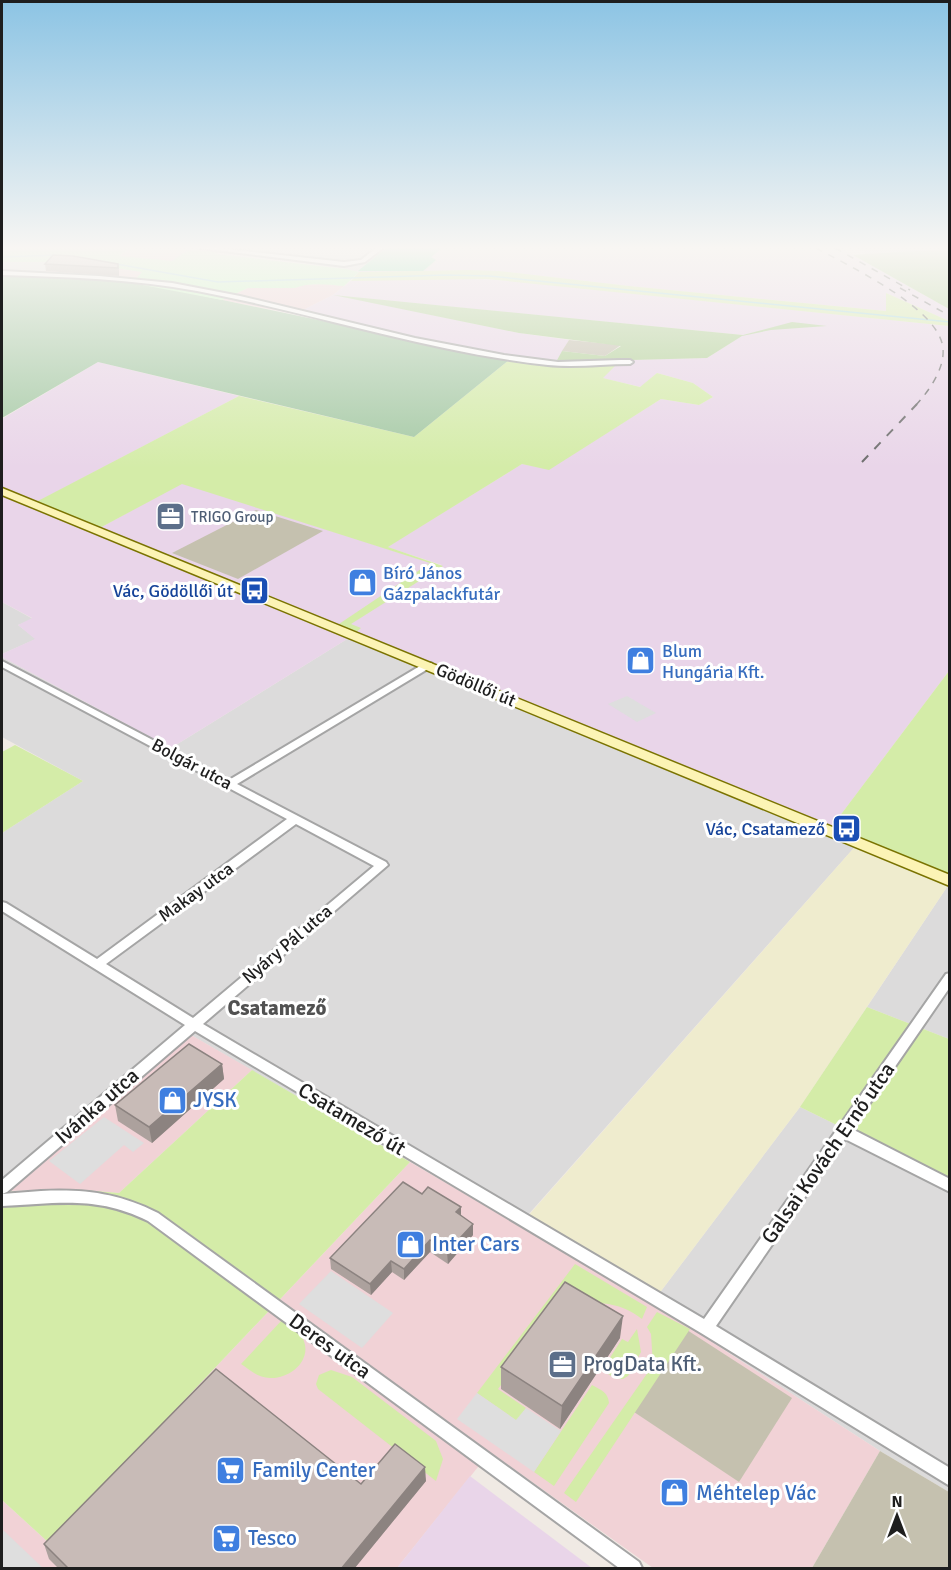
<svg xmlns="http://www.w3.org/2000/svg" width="951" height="1570" font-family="Signika,sans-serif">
  <rect width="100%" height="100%" fill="#f0eae4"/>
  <g fill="#dcdbdb">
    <path d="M189 248H442L433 258 438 259 425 272H359L346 269 218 252 207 260 171 261Z"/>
    <path d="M859 248H949L950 249 866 254Z"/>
    <path d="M2 602 33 619 18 625 36 639 2 654Z"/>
    <path d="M352 636 860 841 519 1225 191 1035 8 1191 2 1192V833L83 781 2 737V657L171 748Z"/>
    <path d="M949 884V1039L867 1007Z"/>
    <path d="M800 1107 949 1180V1492L880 1451 652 1303Z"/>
  </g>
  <g fill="#f1d2d6">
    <path d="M134 248H189L171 261 119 256Z"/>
    <path d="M2 262H75L143 272 132 283 72 277 2 275Z"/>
    <path d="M324 284 344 286 333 295 295 314 222 300 248 288H295L302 285Z"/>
    <path d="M191 1035 252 1070 119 1193 71 1189 8 1191Z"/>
    <path d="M410 1162 652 1303 880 1451 812 1568H653L490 1452 397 1568H2V1500L49 1543Z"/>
  </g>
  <g fill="#e9d5e9">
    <path d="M442 248H840L949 309V321L886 293V311L629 286 499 271 425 272 438 260 432 257Z"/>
    <path d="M447 278 513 281 949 326V671L830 829 352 636 171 748 2 657V654L35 639 18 625 32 618 2 602V419L98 362 239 396 35 503 96 530 182 483 431 563 350 624 442 565 387 547 522 464 549 469 661 399 699 405 713 397 693 383 657 373 641 387 602 378 621 360 707 358 743 335 341 296 519 333 569 340 556 362 545 364 484 355 295 314 333 295 351 281Z"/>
    <path d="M470 1476 592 1568H397Z"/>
  </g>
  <g fill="#c5c1af">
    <path d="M569 340 621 345 605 356 562 351Z"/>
    <path d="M256 510 323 531 238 579 172 553Z"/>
    <path d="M687 1330 792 1398 739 1482 634 1412Z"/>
    <path d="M880 1451 949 1492V1568H812Z"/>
  </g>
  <path fill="#efecce" d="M860 841 949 884 800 1107 652 1303 520 1225Z"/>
  <g fill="#d4eca8">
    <path d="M470 270 499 271 629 286 886 311V293L949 321V326L487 279 351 281 359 272Z"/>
    <path d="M509 360 545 364 562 361 621 360 603 378 640 387 657 373 693 383 713 397 699 405 661 399 549 470 522 464 388 547 443 566 351 624 361 628 352 636 333 628 430 563 182 484 96 530 34 503 239 396 414 437Z"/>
    <path d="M949 671V878L830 829Z"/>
    <path d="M15 745 83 781 2 833V752Z"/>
    <path d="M867 1007 949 1039V1180L800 1107Z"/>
    <path d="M252 1070 410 1162 49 1543 2 1500V1192L71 1189 119 1193Z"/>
    <path d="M575 1264 647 1307 642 1319C615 1298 594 1304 562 1303L498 1389 526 1408 517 1421 477 1393Z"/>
    <path d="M657 1312 690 1329 576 1502 564 1493 653 1365 651 1334 647 1327Z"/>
    <path d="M282 1320C289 1326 299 1331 303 1339 313 1360 290 1379 270 1378 258 1378 250 1370 241 1364Z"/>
    <path d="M637 1329 641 1352 628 1376 623 1379H616L602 1370 622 1339 628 1342Z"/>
    <path d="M331 1370 352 1377 436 1441 443 1459 436 1481 318 1389 316 1384 319 1375Z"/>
    <path d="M592 1385C601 1390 608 1392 609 1403L554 1486 534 1472Z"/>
  </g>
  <g fill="#b1d197">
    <path d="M949 249V309L853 255 866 254Z"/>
    <path d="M333 295 743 335 792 322 827 326 771 330 742 336 707 358 556 362 562 351 605 356 621 346 519 333Z"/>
  </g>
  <path fill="#a4c9a4" d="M2 275 72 277 146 284 509 360 414 437 98 362 2 418Z"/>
  <path fill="#c4fcbf" d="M2 248H130L119 256 173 261C190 247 197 249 219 251L216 254 346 269 359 272 344 286C328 285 310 282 295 288H248L222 300 132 283 142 272 75 262H2Z"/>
  <path fill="#7ee2ab" d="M386 248H442L431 257 436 260 423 271H358Z"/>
  <g fill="#dedede">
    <path d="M2 262H54L43 273 2 271Z"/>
    <path d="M627 696 656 713 637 722 608 704Z"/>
    <path d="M104 1117 144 1143 133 1152 124 1145 80 1184 49 1161Z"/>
    <path d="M331 1271 393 1313 362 1348 299 1304Z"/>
    <path d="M477 1393 516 1420 526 1408 561 1431 534 1472 457 1419Z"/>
    <path d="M2 1529 43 1568H2Z"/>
  </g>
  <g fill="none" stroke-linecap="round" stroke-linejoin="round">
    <g stroke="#a2dbdf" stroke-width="1.5">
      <path d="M71 256 218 282 446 275 489 276 950 322"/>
      <path d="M2 257 56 255"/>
    </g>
    <defs>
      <g id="minor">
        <path d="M199 248H217L344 262 361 260 376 248H383L365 262 344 266Z"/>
        <path d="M2 271 99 276 172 283 240 296 415 338 504 355 558 362 620 360H630L633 362 630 364C603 364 575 368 548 365 429 352 314 313 197 291 133 279 67 277 2 275Z"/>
        <path d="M2 661 229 780 425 663H431L433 665 431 667 237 784 386 862 388 865 203 1024 704 1319 946 974 950 973V987L852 1129 950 1179V1192L845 1139 716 1326 950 1468V1486L701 1333 195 1031 7 1192 2 1194V1180L185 1025 2 911V902L6 903 97 959 287 819 2 667ZM296 824 374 866 193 1018 106 964Z"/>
        <path d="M41 1191C85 1189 118 1193 158 1213L639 1562 642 1568H619L148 1221C95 1195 57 1204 2 1206V1194Z"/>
      </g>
      <path id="secondary" d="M2 488 950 875V886L2 495Z"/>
    </defs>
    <use href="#minor" stroke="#a5a5a5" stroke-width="4"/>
    <use href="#secondary" stroke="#7a7300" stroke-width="3"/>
    <use href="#minor" fill="#fff" fill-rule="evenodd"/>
    <use href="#secondary" fill="#fcf4b5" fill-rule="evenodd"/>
    <g stroke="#6c6c6c" stroke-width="1.5" stroke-dasharray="7 7" stroke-linecap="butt">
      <path d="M816 248C849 266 932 305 942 343 948 365 929 391 916 405"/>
      <path d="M835 248 910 290"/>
      <path d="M900 288 950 316"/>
    </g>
    <path stroke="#6c6c6c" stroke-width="2" stroke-dasharray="9 9" stroke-linecap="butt" d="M862 462 917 404"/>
  </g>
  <g fill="#aca19d">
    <path d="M45 264H118L119 271V276L46 271Z"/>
    <path d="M222 1064 224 1079 152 1143 118 1121 115 1105Z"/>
    <path d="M422 1194 473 1224V1235L448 1264 430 1252 404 1280 392 1272 371 1295 331 1269 330 1258Z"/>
    <path d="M620 1338 560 1429 501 1389V1367Z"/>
    <path d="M426 1481 354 1569H59L49 1559 44 1544 361 1484Z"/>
  </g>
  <g fill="#8c8380">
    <path d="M222 1064 224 1079 152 1143 149 1127Z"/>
    <path d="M461 1207V1219L456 1212Z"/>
    <path d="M473 1224V1235L448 1264 447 1252Z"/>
    <path d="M430 1240V1252L404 1280V1269Z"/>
    <path d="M391 1261 392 1272 371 1295 370 1284Z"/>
    <path d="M623 1316 620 1338 560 1429 562 1406Z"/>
    <path d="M425 1467 426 1481 354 1569H341Z"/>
  </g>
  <g fill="#c8bbb7" stroke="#8c8380" stroke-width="1.5">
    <path d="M53 255 73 256 118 264V268L45 264Z"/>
    <path d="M189 1044 222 1064 149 1127 115 1105Z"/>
    <path d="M403 1182 422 1194 428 1187 461 1207 456 1212 473 1224 447 1252 430 1240 404 1269 391 1261 370 1284 330 1258Z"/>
    <path d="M565 1282 623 1316 562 1406 501 1367Z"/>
    <path d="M216 1369 361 1484 395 1444 425 1467 341 1569H69L44 1544Z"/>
  </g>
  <linearGradient id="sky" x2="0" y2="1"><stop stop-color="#8cc4e4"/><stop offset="0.53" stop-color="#f8f6f3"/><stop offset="1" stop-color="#f8f6f3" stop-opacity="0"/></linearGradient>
  <rect width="951" height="468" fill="url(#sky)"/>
  <defs>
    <symbol id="office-square" viewBox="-11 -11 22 22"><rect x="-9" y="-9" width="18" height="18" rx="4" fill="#5c6f8a" stroke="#fff"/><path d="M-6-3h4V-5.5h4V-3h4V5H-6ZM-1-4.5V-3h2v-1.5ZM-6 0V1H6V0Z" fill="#fff"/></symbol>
    <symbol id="shop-square" viewBox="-11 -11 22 22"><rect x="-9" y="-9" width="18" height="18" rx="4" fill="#3f7fe0" stroke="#fff"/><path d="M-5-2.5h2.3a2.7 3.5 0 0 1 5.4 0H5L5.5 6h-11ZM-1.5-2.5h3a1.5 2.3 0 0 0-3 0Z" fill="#fff"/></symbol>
    <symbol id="bus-square" viewBox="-11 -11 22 22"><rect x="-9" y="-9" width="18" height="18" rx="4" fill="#1a4fb4" stroke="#fff"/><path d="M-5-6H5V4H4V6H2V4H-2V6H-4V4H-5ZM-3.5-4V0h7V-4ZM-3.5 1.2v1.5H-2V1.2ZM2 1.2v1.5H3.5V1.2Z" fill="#fff"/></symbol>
    <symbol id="supermarket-square" viewBox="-11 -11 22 22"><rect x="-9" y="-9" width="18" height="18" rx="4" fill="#3f7fe0" stroke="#fff"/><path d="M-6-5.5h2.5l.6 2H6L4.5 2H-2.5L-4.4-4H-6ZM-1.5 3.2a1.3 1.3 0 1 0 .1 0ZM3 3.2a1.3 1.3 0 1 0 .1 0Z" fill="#fff"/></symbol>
  </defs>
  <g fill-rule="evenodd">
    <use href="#office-square" x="154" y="500" width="33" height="33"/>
    <use href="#shop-square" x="346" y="566" width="33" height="33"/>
    <use href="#bus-square" x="238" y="574" width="33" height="33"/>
    <use href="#shop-square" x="624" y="644" width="33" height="33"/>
    <use href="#bus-square" x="830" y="812" width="33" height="33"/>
    <use href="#shop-square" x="156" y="1084" width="33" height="33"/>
    <use href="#shop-square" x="394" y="1228" width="33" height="33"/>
    <use href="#office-square" x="546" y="1348" width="33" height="33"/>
    <use href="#supermarket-square" x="214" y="1454" width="33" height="33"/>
    <use href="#shop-square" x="658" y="1476" width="33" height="33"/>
    <use href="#supermarket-square" x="210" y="1522" width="33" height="33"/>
  </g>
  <g text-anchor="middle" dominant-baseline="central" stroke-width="6" stroke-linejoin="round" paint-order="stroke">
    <g font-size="15" fill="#4e5e75" stroke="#fff" text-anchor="start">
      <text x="191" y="517">TRIGO Group</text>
    </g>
    <g font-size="18" fill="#366cbe" stroke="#fff" text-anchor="start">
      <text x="383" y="573">Bíró János<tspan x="383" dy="21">Gázpalackfutár</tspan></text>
      <text x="662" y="651">Blum<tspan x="662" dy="21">Hungária Kft.</tspan></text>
    </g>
    <g font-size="18" fill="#164399" stroke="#fff" text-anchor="end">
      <text x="233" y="591">Vác, Gödöllői út</text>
      <text x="825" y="829">Vác, Csatamező</text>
    </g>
    <g font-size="18" fill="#1e1e1e" stroke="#fff">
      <text transform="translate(476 685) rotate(23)">Gödöllői út</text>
      <text transform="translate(192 764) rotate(28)">Bolgár utca</text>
      <text transform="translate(196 892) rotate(-36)">Makay utca</text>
      <text transform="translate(287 944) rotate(-40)">Nyáry Pál utca</text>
    </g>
    <g font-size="21" font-weight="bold" fill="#515151" stroke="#fff">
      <text x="277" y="1008">Csatamező</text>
    </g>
    <g font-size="21" fill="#366cbe" stroke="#fff" text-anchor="start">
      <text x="193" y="1100">JYSK</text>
      <text x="432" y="1244">Inter Cars</text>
      <text x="252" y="1470">Family Center</text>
      <text x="696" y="1493">Méhtelep Vác</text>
      <text x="248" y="1538">Tesco</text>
    </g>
    <g font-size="21" fill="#1e1e1e" stroke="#fff">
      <text transform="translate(97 1106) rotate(-41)">Ivánka utca</text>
      <text transform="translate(352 1119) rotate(31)">Csatamező út</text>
      <text transform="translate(828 1153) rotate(-55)">Galsai Kovách Ernő utca</text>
      <text transform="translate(330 1346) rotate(36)">Deres utca</text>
    </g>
    <g font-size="21" fill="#4e5e75" stroke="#fff" text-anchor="start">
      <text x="583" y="1364">ProgData Kft.</text>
    </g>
  </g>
  <rect width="951" height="1570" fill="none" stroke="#1e1e1e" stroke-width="6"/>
  <g transform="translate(897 1516)" stroke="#ffffff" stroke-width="4.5" paint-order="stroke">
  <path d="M0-4.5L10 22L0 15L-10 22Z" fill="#1e1e1e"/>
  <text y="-9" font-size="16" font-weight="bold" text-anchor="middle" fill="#1e1e1e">N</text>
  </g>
</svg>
